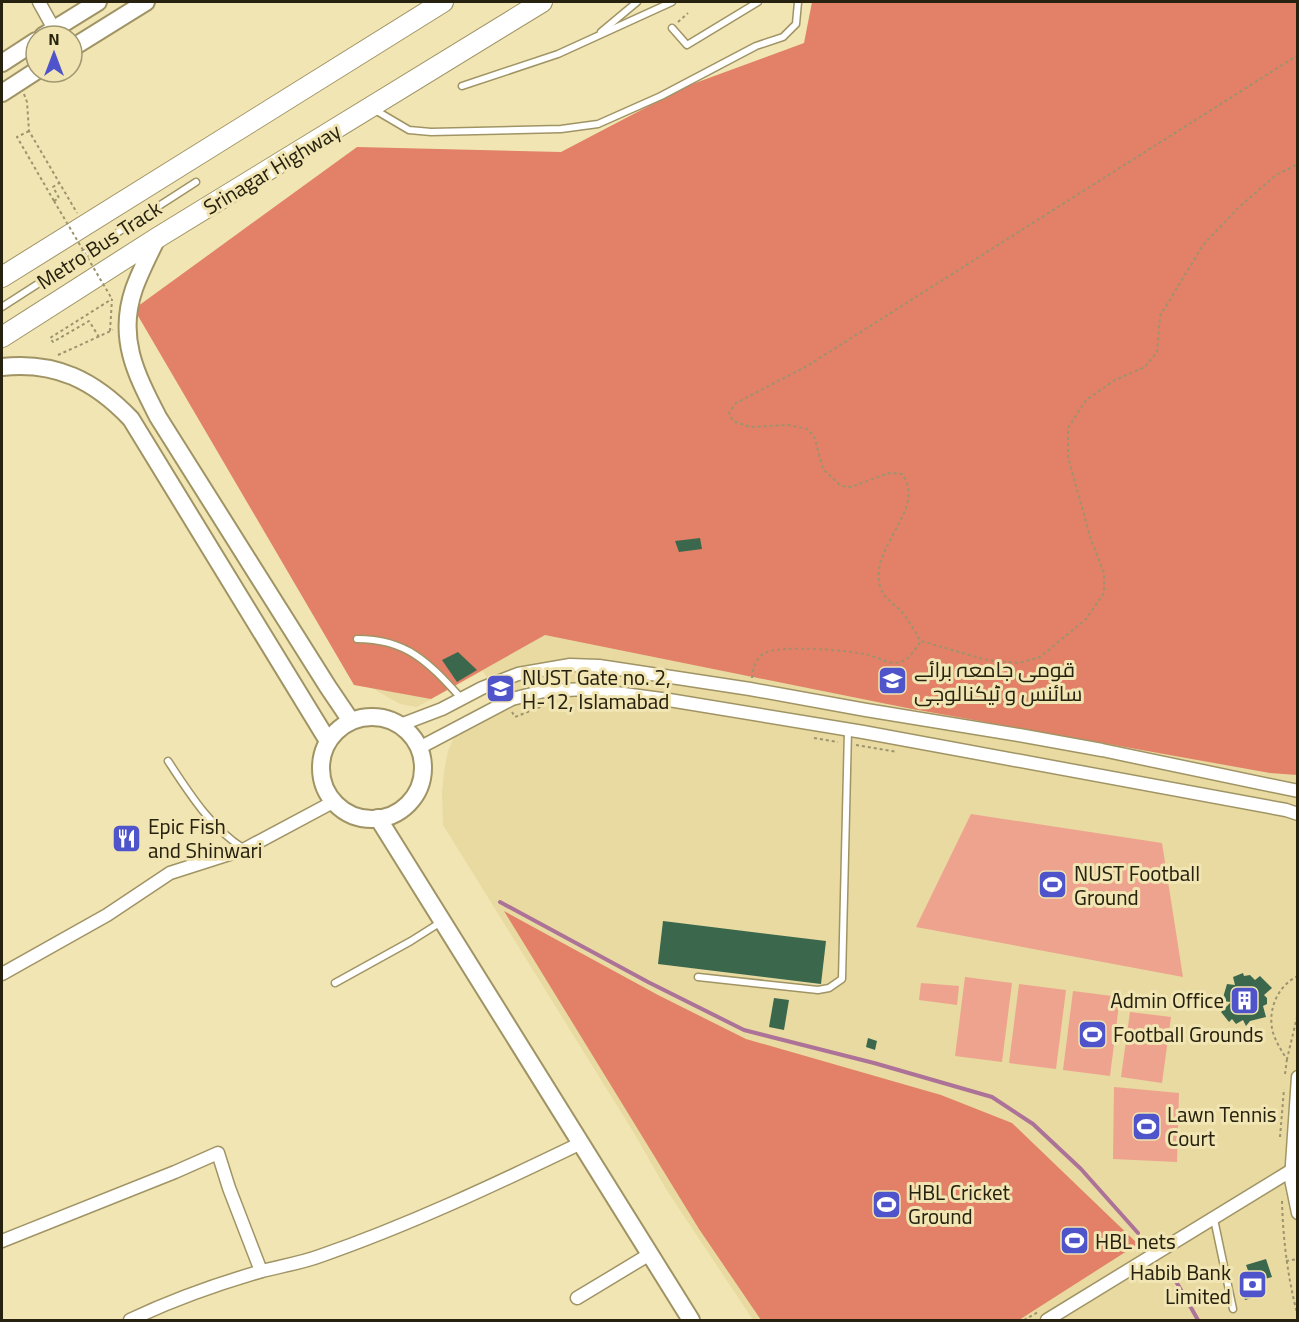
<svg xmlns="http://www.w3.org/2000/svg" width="1299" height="1322" font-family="Georgia,Cairo,serif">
  <rect width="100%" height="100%" fill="#f1e5b3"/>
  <path fill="#e8daa1" d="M1297 40V1320H753L666 1189 634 1133 443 825 442 793 444 772 448 751 455 735 505 709 483 671 417 707 400 704 370 687Z"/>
  <g fill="#eea38e">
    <path d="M971 814 1162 843 1183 977 916 927Z"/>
    <path d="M965 977 1012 983 1002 1062 955 1056Z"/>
    <path d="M921 983 959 986 957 1005 919 1000Z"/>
    <path d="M1019 984 1066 990 1056 1069 1009 1063Z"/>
    <path d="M1073 991 1120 997 1110 1076 1063 1070Z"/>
    <path d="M1130 1012 1171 1017 1162 1083 1121 1077Z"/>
    <path d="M1114 1087 1179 1093 1177 1162 1113 1159Z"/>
  </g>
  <g fill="#e28167">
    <path d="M812 2H1297V775L1270 773 907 708 545 635 431 699 354 685 134 309 357 147 561 152 687 86 804 43Z"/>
    <path d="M504 911 658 995 746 1039 941 1095 1012 1123 1138 1244 1019 1320H761L699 1229Z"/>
  </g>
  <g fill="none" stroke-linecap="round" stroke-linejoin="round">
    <g stroke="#ad7298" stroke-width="4">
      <path d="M500 902 648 982 744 1030 874 1063 992 1097 1033 1124 1081 1169 1138 1233"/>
      <path d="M1173 1276 1198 1320"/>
    </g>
  </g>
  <g fill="#3b674d">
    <path d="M700 538 702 549 679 552 675 541Z"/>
    <path d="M458 652 477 670 457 682 442 660Z"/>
    <path d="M663 921 826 941 821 984 658 964Z"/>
    <path d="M1243 973 1244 976 1250 975 1255 980 1260 976 1272 988 1264 995 1267 998V1004L1263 1006 1266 1017 1250 1021 1246 1026 1243 1020 1236 1024 1232 1019 1229 1022 1221 1012 1231 1002 1222 1001 1227 984 1235 985 1233 977Z"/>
    <path d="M774 998 789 1000 784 1030 769 1027Z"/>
    <path d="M868 1038 877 1041 875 1050 866 1047Z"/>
    <path d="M1266 1259 1272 1277 1261 1280 1265 1294 1245 1300 1239 1278 1250 1276 1246 1265Z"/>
  </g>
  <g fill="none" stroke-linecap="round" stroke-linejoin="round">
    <defs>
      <g id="service">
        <path d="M672 28 687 45 758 2"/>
        <path d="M601 32 637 2"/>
        <path d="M462 86 558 54 672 2"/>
        <path d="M375 110 409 130 431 132 561 129 598 124 661 96 756 46 783 37 796 24 798 2"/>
        <path d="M2 307 196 182"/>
        <path d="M357 639C408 639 429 663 462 699"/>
        <path d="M168 761C189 793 211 828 243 848"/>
        <path d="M698 977 818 990 829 988 842 979 848 730"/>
        <path d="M335 983 411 941 441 922"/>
        <path d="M1214 1219 1233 1309"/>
      </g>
      <g id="minor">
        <path d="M39 2 54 29"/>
        <path d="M400 725 442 709 482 688 518 674 570 665 599 666 750 689 866 710 1019 735 1102 750 1298 791"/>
        <path d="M419 748 512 699 544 691 586 689 669 700 863 732 1286 810 1298 814"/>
        <path d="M2 974 107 915 170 873 245 849 333 802"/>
        <path d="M1298 1077 1291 1179 1298 1213"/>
        <path d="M2 1241 175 1172 218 1153 229 1188 261 1271"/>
        <path d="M577 1298 650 1254"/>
        <path d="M130 1320C172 1300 217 1284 262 1271 281 1266 301 1263 320 1256 409 1225 494 1185 579 1144"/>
        <path d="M1047 1320 1292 1170"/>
      </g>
      <g id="secondary">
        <path d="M43 36 98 2"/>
        <path d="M72 48 146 2"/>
        <path d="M2 63 36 41"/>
        <path d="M2 93 36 71"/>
        <path d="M157 238C149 255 140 272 134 289 117 338 136 374 158 417L328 687 351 721"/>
        <path d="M2 367C55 361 94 380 131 419L328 741"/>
        <circle cx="372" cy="768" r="51"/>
        <path d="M378 818 691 1320"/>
      </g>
      <g id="trunk">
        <path d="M2 277 443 2"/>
        <path d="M2 337 157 238 542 2"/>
      </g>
    </defs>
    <use href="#service" stroke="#a09465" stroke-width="9"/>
    <use href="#minor" stroke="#a09465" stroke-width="15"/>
    <use href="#secondary" stroke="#a09465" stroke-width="20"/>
    <use href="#trunk" stroke="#a09465" stroke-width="22"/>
    <g stroke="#9d936e" stroke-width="2" stroke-dasharray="3 3" stroke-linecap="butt">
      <path d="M678 22 688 13"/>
      <path d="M1298 55 807 366 736 403 729 413 733 421 750 427 788 425 807 429 814 436 823 469 841 486 851 487 889 473 902 474C928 508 869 546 880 586 883 597 891 602 900 610 908 618 914 631 921 641L987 660 1019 663 1040 657 1086 619 1104 593V573L1091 540 1068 457V428L1086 400 1115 380 1145 367 1157 352 1160 316 1203 245 1239 207 1276 175 1298 164"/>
      <path d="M24 94 27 102 29 131 77 213"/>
      <path d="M29 131 17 137 54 201"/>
      <path d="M54 201 59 198 53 187 59 183"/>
      <path d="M110 331 112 299"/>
      <path d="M99 337 89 321 53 342 50 338 112 299"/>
      <path d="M58 355 113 330"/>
      <path d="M752 678C753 669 755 660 763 654 776 644 855 650 872 656 882 659 891 666 903 661 910 658 916 648 921 641"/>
      <path d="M512 712 515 717 548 704"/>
      <path d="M814 738 838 742"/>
      <path d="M856 745 897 752"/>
      <path d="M1298 976C1276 986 1265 1015 1275 1038 1278 1045 1282 1052 1287 1059L1298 1013"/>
      <path d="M1285 1074 1287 1059"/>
      <path d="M1280 1137 1284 1089"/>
      <path d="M1282 1201C1283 1241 1288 1279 1298 1317"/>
      <path d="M1286 1261 1298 1259"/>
      <path d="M1024 1320 1038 1312"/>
    </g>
    <use href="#service" stroke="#fff" stroke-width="6"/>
    <use href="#minor" stroke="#fff" stroke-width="12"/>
    <use href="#secondary" stroke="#fff" stroke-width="16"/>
    <use href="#trunk" stroke="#fff" stroke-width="20"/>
    <path stroke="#9d936e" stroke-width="2" stroke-dasharray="3 3" stroke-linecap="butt" d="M54 201 112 299"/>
  </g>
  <defs>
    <symbol id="university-square" viewBox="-11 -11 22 22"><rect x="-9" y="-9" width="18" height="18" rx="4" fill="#4f54ca" stroke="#f1e5b3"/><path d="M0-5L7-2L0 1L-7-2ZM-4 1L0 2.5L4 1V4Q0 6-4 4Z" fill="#fff"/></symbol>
    <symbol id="restaurant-square" viewBox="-11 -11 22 22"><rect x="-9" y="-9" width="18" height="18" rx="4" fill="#4f54ca" stroke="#f1e5b3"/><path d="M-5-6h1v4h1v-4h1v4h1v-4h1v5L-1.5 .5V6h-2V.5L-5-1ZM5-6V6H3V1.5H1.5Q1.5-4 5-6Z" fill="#fff"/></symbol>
    <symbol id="stadium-square" viewBox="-11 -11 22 22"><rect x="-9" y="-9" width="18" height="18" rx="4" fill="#4f54ca" stroke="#f1e5b3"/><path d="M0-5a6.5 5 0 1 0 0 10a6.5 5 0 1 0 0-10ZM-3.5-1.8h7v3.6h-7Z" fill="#fff"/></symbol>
    <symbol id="building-square" viewBox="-11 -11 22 22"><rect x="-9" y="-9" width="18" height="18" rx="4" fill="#4f54ca" stroke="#f1e5b3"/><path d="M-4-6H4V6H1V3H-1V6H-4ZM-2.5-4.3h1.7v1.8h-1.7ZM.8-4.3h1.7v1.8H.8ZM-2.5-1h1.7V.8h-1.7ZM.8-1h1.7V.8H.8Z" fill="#fff"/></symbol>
    <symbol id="bank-square" viewBox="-11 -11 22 22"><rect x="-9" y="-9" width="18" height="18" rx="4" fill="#4f54ca" stroke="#f1e5b3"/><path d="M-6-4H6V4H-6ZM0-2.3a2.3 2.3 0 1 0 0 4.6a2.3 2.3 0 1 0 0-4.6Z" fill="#fff"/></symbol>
  </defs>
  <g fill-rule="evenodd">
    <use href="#university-square" x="876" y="664" width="33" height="33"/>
    <use href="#university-square" x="484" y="672" width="33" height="33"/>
    <use href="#restaurant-square" x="110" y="822" width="33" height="33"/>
    <use href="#stadium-square" x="1036" y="868" width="33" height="33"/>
    <use href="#building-square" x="1228" y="984" width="33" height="33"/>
    <use href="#stadium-square" x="1076" y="1018" width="33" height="33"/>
    <use href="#stadium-square" x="1130" y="1110" width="33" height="33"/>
    <use href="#stadium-square" x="870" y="1188" width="33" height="33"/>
    <use href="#stadium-square" x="1058" y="1224" width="33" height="33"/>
    <use href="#bank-square" x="1236" y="1268" width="33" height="33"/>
  </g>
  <g text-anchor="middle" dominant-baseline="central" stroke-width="6" stroke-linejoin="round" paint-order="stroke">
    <g font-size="21" fill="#27220f" stroke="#f1e5b3">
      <text transform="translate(272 169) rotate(-31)">Srinagar Highway</text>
      <text transform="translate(99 245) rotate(-33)">Metro Bus Track</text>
    </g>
    <g font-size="21" fill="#27220f" stroke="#f1e5b3" text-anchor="start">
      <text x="914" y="669">قومی جامعہ برائے<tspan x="914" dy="24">سائنس و ٹیکنالوجی</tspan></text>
      <text x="522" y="677">NUST Gate no. 2,<tspan x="522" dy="24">H-12, Islamabad</tspan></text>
      <text x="148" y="826">Epic Fish<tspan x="148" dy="24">and Shinwari</tspan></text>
      <text x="1074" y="873">NUST Football<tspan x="1074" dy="24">Ground</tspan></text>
      <text x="1224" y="1000" text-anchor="end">Admin Office</text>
      <text x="1113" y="1034">Football Grounds</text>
      <text x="1167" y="1114">Lawn Tennis<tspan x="1167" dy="24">Court</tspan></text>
      <text x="908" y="1192">HBL Cricket<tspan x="908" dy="24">Ground</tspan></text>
      <text x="1095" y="1241">HBL nets</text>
      <text x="1231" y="1272" text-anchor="end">Habib Bank<tspan x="1231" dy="24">Limited</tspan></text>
    </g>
  </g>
  <rect width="1299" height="1322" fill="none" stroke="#27220f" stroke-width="6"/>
  <g transform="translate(54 54)"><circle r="28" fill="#f1e5b3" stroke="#a09771" stroke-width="1.5"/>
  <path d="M0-4.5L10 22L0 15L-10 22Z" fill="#4f54ca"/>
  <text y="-9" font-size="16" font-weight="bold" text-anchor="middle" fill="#27220f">N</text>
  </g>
</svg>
